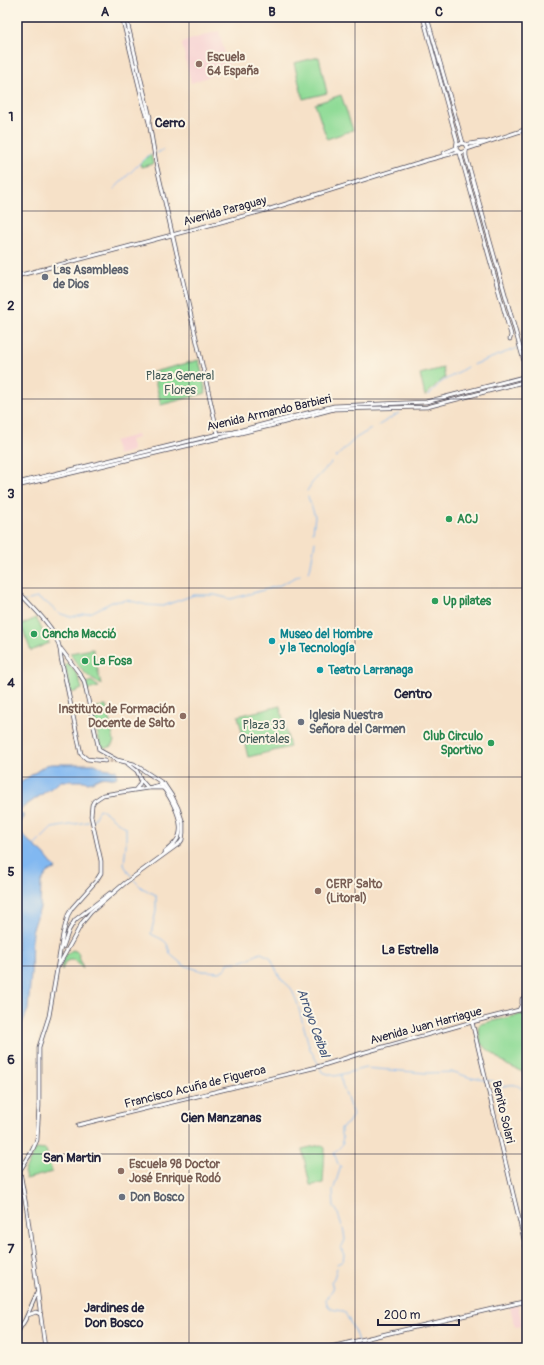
<svg xmlns="http://www.w3.org/2000/svg" width="544" height="1365" font-family="Pangolin,sans-serif">
  <rect width="100%" height="100%" fill="#fcf5e5"/>
  <filter id="ink" filterUnits="userSpaceOnUse"><feTurbulence type="fractalNoise" baseFrequency=".025" numOctaves="2"/><feDisplacementMap in="SourceGraphic" scale="8" xChannelSelector="R" yChannelSelector="G"/><feConvolveMatrix kernelMatrix="1 2 1 2 8 2 1 2 1" color-interpolation-filters="sRGB"/></filter>
  <filter id="wash" filterUnits="userSpaceOnUse"><feTurbulence type="fractalNoise" baseFrequency=".012" numOctaves="4" result="noise"/><feDisplacementMap in="SourceGraphic" scale="16" xChannelSelector="R" yChannelSelector="G"/><feGaussianBlur stdDeviation="0.9" result="paint"/><feColorMatrix in="noise" values="0 0 0 0 0 0 0 0 0 0 0 0 0 0 0 0 0 1.4 0 .05"/><feComposite in="paint" operator="in"/></filter>
  <g filter="url(#wash)">
    <rect width="100%" height="100%" fill="#f6e1c8"/>
    <!-- built -->
    <g fill="#f7cfd1">
      <polygon points="219,31 229,69 191,83 182,44 183,42"/>
      <polygon points="137,435 138,438 130,440 133,451 118,455 114,441"/>
      <polygon points="518,1305 522,1326 515,1327 510,1307"/>
    </g>
    <!-- green -->
    <g fill="#90db97" stroke="#597e69">
      <polygon points="319,57 327,93 303,99 294,63"/>
      <polygon points="341,95 353,130 327,139 315,104"/>
      <polygon points="151,155 153,164 141,167 140,163 148,156"/>
      <polygon points="199,360 206,393 161,405 153,372"/>
      <polygon points="443,368 445,378 439,382 425,396 420,374"/>
      <polygon points="36,618 49,643 31,651 21,625"/>
      <path d="M 93,649 L 101,684 C 89,680 76,664 70,653 Z"/>
      <polygon points="66,664 68,664 77,674 82,689 72,693 71,692 65,667"/>
      <polygon points="91,681 99,687 87,690 86,684"/>
      <polygon points="106,706 114,741 111,747 104,748 100,744 92,708"/>
      <polygon points="280,706 290,747 248,757 238,716"/>
      <path d="M 73,950 L 78,952 L 83,969 C 77,962 74,957 65,962 L 62,970 C 59,961 66,953 73,950 Z"/>
      <polygon points="527,1013 527,1074 507,1065 481,1044 478,1028 480,1024"/>
      <polygon points="321,1145 323,1146 325,1148 323,1183 313,1185 310,1185 302,1149"/>
      <polygon points="36,1149 46,1150 52,1172 26,1179 24,1172"/>
    </g>
    <!-- water -->
    <path fill="#81b8f1" stroke="#526d96" d="M 51,764 L 95,764 L 103,768 L 116,770 L 117,777 C 112,780 106,776 100,778 C 95,780 92,783 87,783 L 85,781 L 61,781 L 18,811 L 23,814 L 23,818 C 10,831 36,846 44,854 C 48,859 53,865 56,869 L 49,871 L 41,882 L 40,908 L 32,932 L 31,974 L 28,1010 L 17,1035 L 17,785 L 46,765 Z"/>
    <g fill="none" stroke-linecap="round" stroke-linejoin="round">
      <!-- stream -->
      <g stroke="#81b8f1" stroke-width="1">
        <polyline points="157,153 163,150"/>
        <polyline points="114,189 147,156 152,154"/>
        <polyline points="523,345 527,342"/>
        <polyline points="473,365 517,348"/>
        <polyline points="429,395 440,383 467,367"/>
        <polyline points="379,425 399,413"/>
        <polyline points="336,457 356,438 371,429"/>
        <polyline points="307,491 312,483 331,463"/>
        <polyline points="308,497 315,516 313,532"/>
        <polyline points="308,572 310,570 315,542"/>
        <polyline points="29,600 37,598 47,603 58,613 71,617 92,612 112,602 127,600 147,605 163,606 194,595 215,595 231,599 278,586 300,575"/>
        <polyline points="17,603 26,601"/>
        <path d="M 33,847 L 52,828 L 93,821 L 99,809 C 109,813 115,822 126,827 L 126,844 L 124,865 L 131,876"/>
        <path d="M 133,879 L 142,888 L 156,895 L 156,911 L 151,934 C 163,940 168,940 170,954 L 183,965 L 202,971 L 220,972 L 226,968 L 228,963 L 243,961 L 261,953 L 270,957 L 280,978 L 291,988 L 297,1002 L 310,1049 L 319,1065"/>
        <path d="M 320,1068 L 322,1072 L 335,1076 L 365,1068 L 426,1073 L 454,1072 L 471,1078 L 493,1081 L 502,1087 C 510,1084 516,1083 522,1089 L 527,1087"/>
        <polyline points="337,1264 343,1261 344,1255 341,1248 345,1240 344,1232 337,1211 334,1207 333,1191 341,1166 338,1164 334,1153 343,1144 342,1140 343,1138 341,1135 341,1128 348,1123 353,1115 342,1084 341,1075"/>
        <path d="M 337,1268 L 334,1278 L 331,1282 L 333,1289 L 326,1299 C 327,1310 334,1310 344,1311 C 351,1324 357,1333 359,1348"/>
      </g>
    </g>
  </g>
  <g filter="url(#ink)">
    <g fill="none" stroke-linecap="round" stroke-linejoin="round">
      <!-- minor-tunnel -->
      <polyline stroke="#ccbbac" stroke-width="3" stroke-dasharray="3 1.5" stroke-linecap="butt" points="105,761 119,762"/>
      <!-- minor casing -->
      <g stroke="#423f50" stroke-width="4.5">
        <g id="minor">
          <polyline points="122,17 143,103 149,122"/>
          <polyline points="126,17 150,117 149,122 156,163 218,434"/>
          <polyline points="423,17 457,141 456,149 460,153 466,151 467,148 465,144 462,143 458,145"/>
          <polyline points="427,17 463,143"/>
          <path d="M 465,144 C 472,145 479,141 485,142"/>
          <polyline points="467,149 527,129"/>
          <polyline points="466,151 466,156 527,372"/>
          <polyline points="444,153 456,148"/>
          <polyline points="460,153 511,335 510,339"/>
          <polyline points="17,276 270,209 424,161 458,152"/>
          <polyline points="17,483 218,434 234,432 334,406 426,402 527,376"/>
          <polyline points="17,486 270,426 334,409 427,407 527,381"/>
          <path d="M 17,590 C 35,611 60,629 61,658 L 81,754 L 87,759 L 105,761"/>
          <polyline points="128,764 137,771 141,780 139,785 136,789"/>
          <polyline points="141,780 148,788 163,788"/>
          <path d="M 161,785 C 170,796 186,823 178,838 C 176,843 169,848 165,852"/>
          <polyline points="63,947 69,930 75,920 110,893"/>
          <polyline points="59,965 82,923 91,912 125,883 180,843 182,840 183,833 183,823 178,808 172,796 164,784 134,764 117,760 99,750 84,681 79,673 61,649"/>
          <polyline points="519,1010 522,1004 522,999 527,996"/>
          <polyline points="472,1022 527,1252"/>
          <polyline points="78,1125 317,1067 362,1053 472,1022 527,1008"/>
          <polyline points="20,1172 27,1211 45,1348"/>
          <polyline points="17,1175 31,1153 37,1140 39,1106 39,1047 49,1016 63,934 68,915 72,908 96,881 101,873 101,861 91,816 92,805 94,801 103,795 148,788 164,784"/>
          <polyline points="28,1315 36,1312 40,1314"/>
          <polyline points="17,1333 25,1320 37,1293"/>
          <polyline points="326,1348 527,1301"/>
        </g>
      </g>
      <!-- minor -->
      <use href="#minor" stroke="#fff" stroke-width="3"/>
    </g>
  </g>
  <!-- grid -->
  <path fill="none" stroke="#22223b" stroke-width="1" stroke-opacity="0.55" d="M 189,17 L 189,1348M 355,17 L 355,1348M 17,211 L 527,211M 17,399 L 527,399M 17,588 L 527,588M 17,777 L 527,777M 17,966 L 527,966M 17,1154 L 527,1154"/>
  <!-- markers -->
  <g fill="#8d6e63" stroke="#fcf5e5" stroke-width="1.5">
    <circle cx="199" cy="64" r="4"/>
    <circle cx="183" cy="716" r="4"/>
    <circle cx="318" cy="891" r="4"/>
    <circle cx="121" cy="1171" r="4"/>
  </g>
  <g fill="#6b7280" stroke="#fcf5e5" stroke-width="1.5">
    <circle cx="45" cy="277" r="4"/>
    <circle cx="301" cy="722" r="4"/>
    <circle cx="122" cy="1197" r="4"/>
  </g>
  <g fill="#2e9e5b" stroke="#fcf5e5" stroke-width="1.5">
    <circle cx="449" cy="519" r="4"/>
    <circle cx="435" cy="601" r="4"/>
    <circle cx="34" cy="634" r="4"/>
    <circle cx="85" cy="661" r="4"/>
    <circle cx="491" cy="743" r="4"/>
  </g>
  <g fill="#0f9aa8" stroke="#fcf5e5" stroke-width="1.5">
    <circle cx="272" cy="641" r="4"/>
    <circle cx="320" cy="670" r="4"/>
  </g>
  <g text-anchor="middle" dominant-baseline="central" stroke-width="4" stroke-linejoin="round" paint-order="stroke">
    <!-- education labels -->
    <g font-size="12" font-weight="bold" fill="#785e54" stroke="#fcf5e5" text-anchor="start">
      <text x="207" y="57">Escuela<tspan x="207" dy="14">64 España</tspan></text>
      <text x="175" y="709" text-anchor="end">Instituto de Formación<tspan x="175" dy="14">Docente de Salto</tspan></text>
      <text x="326" y="884">CERP Salto<tspan x="326" dy="14">(Litoral)</tspan></text>
      <text x="129" y="1164">Escuela 98 Doctor<tspan x="129" dy="14">José Enrique Rodó</tspan></text>
    </g>
    <!-- street labels -->
    <g font-size="12" fill="#22223b" stroke="#fcf5e5">
      <text transform="translate(225 211) rotate(-15)">Avenida Paraguay</text>
      <text transform="translate(269 413) rotate(-13)">Avenida Armando Barbieri</text>
      <text transform="translate(426 1026) rotate(-15)">Avenida Juan Harriague</text>
      <text transform="translate(195 1087) rotate(-14)">Francisco Acuña de Figueroa</text>
      <text transform="translate(503 1112) rotate(77)">Benito Solari</text>
    </g>
    <!-- worship labels -->
    <g font-size="12" font-weight="bold" fill="#5b616d" stroke="#fcf5e5" text-anchor="start">
      <text x="53" y="270">Las Asambleas<tspan x="53" dy="14">de Dios</tspan></text>
      <text x="309" y="715">Iglesia Nuestra<tspan x="309" dy="14">Señora del Carmen</tspan></text>
      <text x="130" y="1197">Don Bosco</text>
    </g>
    <!-- park labels -->
    <g font-size="12" fill="#435a57" stroke="#fcf5e5">
      <text x="180" y="376">Plaza General<tspan x="180" dy="14">Flores</tspan></text>
      <text x="264" y="725">Plaza 33<tspan x="264" dy="14">Orientales</tspan></text>
    </g>
    <!-- leisure labels -->
    <g font-size="12" font-weight="bold" fill="#27864d" stroke="#fcf5e5" text-anchor="start">
      <text x="457" y="519">ACJ</text>
      <text x="443" y="601">Up pilates</text>
      <text x="42" y="634">Cancha Macció</text>
      <text x="93" y="661">La Fosa</text>
      <text x="483" y="736" text-anchor="end">Club Circulo<tspan x="483" dy="14">Sportivo</tspan></text>
    </g>
    <!-- culture labels -->
    <g font-size="12" font-weight="bold" fill="#0d838f" stroke="#fcf5e5" text-anchor="start">
      <text x="280" y="634">Museo del Hombre<tspan x="280" dy="14">y la Tecnología</tspan></text>
      <text x="328" y="670">Teatro Larranaga</text>
    </g>
    <!-- neighbourhood labels -->
    <g font-size="13" font-weight="bold" fill="#22223b" stroke="#fcf5e5">
      <text x="170" y="123">Cerro</text>
      <text x="413" y="694">Centro</text>
      <text x="410" y="950">La Estrella</text>
      <text x="221" y="1118">Cien Manzanas</text>
      <text x="72" y="1158">San Martin</text>
      <text x="114" y="1308">Jardines de<tspan x="114" dy="15">Don Bosco</tspan></text>
    </g>
    <!-- water labels -->
    <g font-size="13" font-style="italic" fill="#43567b" stroke="#fcf5e5">
      <text transform="translate(313 1023) rotate(70)">Arroyo Ceibal</text>
    </g>
  </g>
  <!-- margin -->
  <rect width="544" height="1365" fill="none" stroke="#fcf5e5" stroke-width="44"/>
  <!-- scale -->
  <path d="M378 1319v6h81v-6" fill="none" stroke="#22223b" stroke-width="2"/>
  <text x="384" y="1319" font-size="12" fill="#22223b" stroke="#fcf5e5" stroke-width="3" paint-order="stroke">200 m</text>
  <rect x="22" y="22" width="500" height="1321" fill="none" stroke="#22223b" stroke-width="1.5"/>
  <g font-size="13" text-anchor="middle" font-weight="bold" fill="#22223b">
    <text x="105" y="16">A</text>
    <text x="272" y="16">B</text>
    <text x="439" y="16">C</text>
    <text x="11" y="121">1</text>
    <text x="11" y="310">2</text>
    <text x="11" y="498">3</text>
    <text x="11" y="687">4</text>
    <text x="11" y="876">5</text>
    <text x="11" y="1064">6</text>
    <text x="11" y="1253">7</text>
  </g>
</svg>
